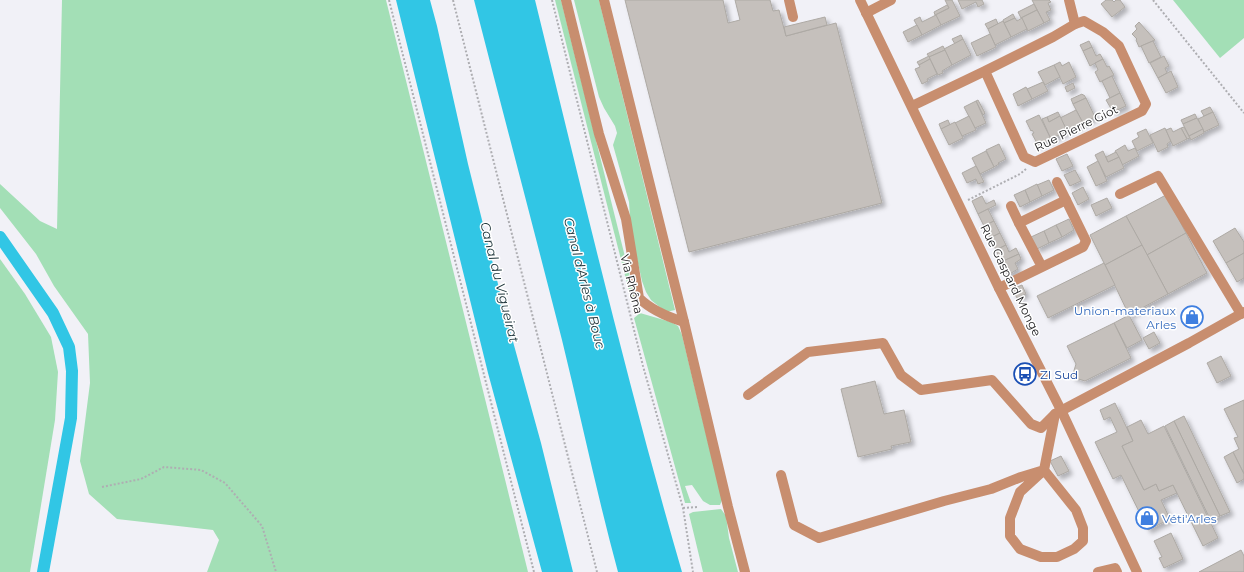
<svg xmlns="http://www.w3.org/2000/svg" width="1244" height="572" font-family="Montserrat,sans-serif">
  <defs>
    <filter id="shadow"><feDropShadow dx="3.5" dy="3.5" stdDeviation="2" flood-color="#0004"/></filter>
  </defs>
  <rect width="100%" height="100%" fill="#f1f1f7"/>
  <!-- green -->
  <g fill="#a3dfb6">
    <polygon points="62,0 386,0 528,572 207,572 219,540 213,530 117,519 89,494 80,461 90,383 88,334 54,286 36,254 0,208 0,184 40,221 57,229"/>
    <polygon points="555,0 561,0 635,297 631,299"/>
    <polygon points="574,0 599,0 675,310 666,312 651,300 646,292 642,281 631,232 629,202 613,145 617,133 615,126 604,108 599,97"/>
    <polygon points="1173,0 1244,0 1244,38 1220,58"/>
    <polygon points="0,259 25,294 51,337 58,372 55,420 30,572 0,572"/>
    <polygon points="640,313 671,322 678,326 682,335 722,500 720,505 710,505 703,501 692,485 685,486 691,503 685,503 634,318"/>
    <polygon points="721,509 726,516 729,538 738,572 703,572 689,514 693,512"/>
  </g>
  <!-- water -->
  <g fill="#31c6e5">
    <polygon points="396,0 430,0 437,26 468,164 507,320 541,443 573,572 542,572 488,373"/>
    <path d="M 474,0 L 535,0 C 582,191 627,383 682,572 L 618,572 C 597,495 581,417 562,340 C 533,226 503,113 474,0 Z"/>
  </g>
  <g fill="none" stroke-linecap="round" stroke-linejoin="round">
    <!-- canal -->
    <polyline stroke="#31c6e5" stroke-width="12" points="0,237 53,313 69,347 72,371 71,418 43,572"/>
  </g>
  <!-- building -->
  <g fill="#c5c0bc" stroke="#ada9a4" filter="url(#shadow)">
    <polygon points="625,0 723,0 728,23 740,20 735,0 770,0 773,11 779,10 786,36 836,23 882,203 689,252"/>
    <polygon points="945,0 952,0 960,16 941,25 935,15 949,8"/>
    <polygon points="958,0 982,0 984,4 978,7 976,2 962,9"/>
    <polygon points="1032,0 1049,0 1051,2 1048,3 1051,10 1046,12 1050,20 1044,23"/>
    <polygon points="1106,0 1112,0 1114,2 1116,0 1120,0 1125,7 1112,17 1101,4"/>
    <polygon points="1034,4 1037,10 1021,18 1018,12"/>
    <polygon points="947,5 949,8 935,15 934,12"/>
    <polygon points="1037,10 1044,23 1028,31 1021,18"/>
    <polygon points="1013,14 1015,18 1004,23 1003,20"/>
    <polygon points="936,15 941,25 922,35 914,20 920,17 922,22"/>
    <polygon points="825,17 827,25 786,36 784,27"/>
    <polygon points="1015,18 1017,21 1022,18 1027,29 1011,37 1004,23"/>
    <polygon points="996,19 998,24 988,29 985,24"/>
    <polygon points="1003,21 1011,37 995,45 988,29"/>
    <polygon points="1139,22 1155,40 1139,47 1136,40 1137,39 1132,34 1137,29 1135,26"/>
    <polygon points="917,25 922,35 908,42 903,32"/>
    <polygon points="990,34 996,47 977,56 971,43"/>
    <polygon points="961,35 963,39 955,44 952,39"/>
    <polygon points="963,39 971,55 952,65 944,49"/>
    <polygon points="1089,41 1092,47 1083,51 1080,45"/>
    <polygon points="1153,41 1161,57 1149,63 1141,46"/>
    <polygon points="943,46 945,50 929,57 927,54"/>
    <polygon points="1092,47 1096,56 1100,54 1103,59 1090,66 1083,51"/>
    <polygon points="945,50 952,65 942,71 943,73 938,75 929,57"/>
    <polygon points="929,56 930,59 919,65 917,62"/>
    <polygon points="1164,56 1169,66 1165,68 1167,73 1158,78 1150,63"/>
    <polygon points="930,59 937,74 927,79 928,81 922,84 915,69 920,67 919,65"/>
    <polygon points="1103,59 1107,67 1109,66 1114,75 1100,82 1095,72 1098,70 1095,63"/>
    <polygon points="1060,62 1062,66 1069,62 1076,77 1063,84 1054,65"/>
    <polygon points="1054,65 1060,77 1045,85 1038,72"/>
    <polygon points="1171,71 1178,87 1166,93 1158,78"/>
    <polygon points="1112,76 1120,93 1110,98 1102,81"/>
    <polygon points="1043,82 1048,91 1032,99 1027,89"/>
    <polygon points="1073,83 1075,88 1067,92 1065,87"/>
    <polygon points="1026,87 1032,99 1018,106 1013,94"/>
    <polygon points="1120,93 1126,106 1113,112 1106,100"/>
    <polygon points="1082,94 1083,95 1084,95 1086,98 1073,104 1071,99"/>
    <polygon points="1086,98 1095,117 1083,123 1073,104"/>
    <polygon points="978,100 985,113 983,115 976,101"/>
    <polygon points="976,101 986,123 975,128 964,107"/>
    <polygon points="1210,107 1213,112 1204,116 1201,111"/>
    <polygon points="1076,110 1083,123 1067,130 1060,118"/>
    <polygon points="1058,112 1060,116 1049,122 1047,117"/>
    <polygon points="1213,112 1219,125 1204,132 1198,119"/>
    <polygon points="1195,114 1197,118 1183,124 1181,120"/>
    <polygon points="1039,115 1051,139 1038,145 1032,134 1034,133 1032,130 1031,131 1026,121"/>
    <polygon points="969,116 976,130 962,136 955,123"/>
    <polygon points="1060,116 1067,131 1051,139 1042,119 1047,117 1049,122"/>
    <polygon points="1197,118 1203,129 1189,136 1183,124"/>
    <polygon points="948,120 950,125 941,129 939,124"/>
    <polygon points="955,122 963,138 949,145 941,129"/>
    <polygon points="1184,127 1190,138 1187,139 1181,128"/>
    <polygon points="1165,128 1171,141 1167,144 1168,147 1158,152 1150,135"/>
    <polygon points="1171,128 1173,132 1181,128 1187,139 1173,146 1166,130"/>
    <polygon points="1146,129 1153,143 1137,151 1132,141 1139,137 1137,133"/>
    <polygon points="1203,129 1204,133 1191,140 1189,136"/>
    <polygon points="999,144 1006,159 998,163 999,164 994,167 986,150"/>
    <polygon points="1125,145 1128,151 1135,148 1139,156 1122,165 1115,151"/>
    <polygon points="986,151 994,167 980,174 972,158"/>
    <polygon points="1103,151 1108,162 1119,157 1124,168 1106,177 1095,155"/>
    <polygon points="1116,152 1119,157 1108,162 1106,157"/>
    <polygon points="1067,154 1073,166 1062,171 1056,159"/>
    <polygon points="1098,161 1107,181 1096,186 1087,167"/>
    <polygon points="976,166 984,182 978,184 976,179 967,183 962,173"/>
    <polygon points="1075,170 1081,181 1070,186 1064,175"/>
    <polygon points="1049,180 1054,190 1042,196 1037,185"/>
    <polygon points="1037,184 1042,196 1030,202 1025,190"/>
    <polygon points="1083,187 1089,199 1078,205 1072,193"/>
    <polygon points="1025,190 1030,202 1020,207 1014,195"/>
    <polygon points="1166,195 1186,233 1147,255 1126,216"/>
    <polygon points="982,196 986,204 994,200 996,205 978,214 972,201"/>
    <polygon points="1107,198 1112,208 1096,216 1091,205"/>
    <polygon points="988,209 994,221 984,226 978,214"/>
    <polygon points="1126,216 1142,245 1105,265 1090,235"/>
    <polygon points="1069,219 1074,230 1062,237 1056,225"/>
    <polygon points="994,221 1000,233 990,238 984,226"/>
    <polygon points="1056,225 1062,237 1049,243 1044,231"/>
    <polygon points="1235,228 1244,242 1244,253 1226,263 1213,241"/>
    <polygon points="1044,231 1049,243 1037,249 1031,237"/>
    <polygon points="1000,233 1006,245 996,250 990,238"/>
    <polygon points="1186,233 1207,273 1168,294 1147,255"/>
    <polygon points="1006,245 1009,252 1016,248 1019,254 1001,262 996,250"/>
    <polygon points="1142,245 1168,294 1129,315 1105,265"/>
    <polygon points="1244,253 1244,278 1237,282 1226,263"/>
    <polygon points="1019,254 1021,259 1015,263 1018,269 1008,275 1001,262"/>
    <polygon points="1104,263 1115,285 1048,318 1037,296"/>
    <polygon points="1022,285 1026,294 1017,298 1012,289"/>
    <polygon points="1129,315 1142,340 1127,348 1114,323"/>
    <polygon points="1114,323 1131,358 1085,381 1072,377 1076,364 1067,346"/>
    <polygon points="1154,332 1160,343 1149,349 1143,338"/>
    <polygon points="1221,356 1231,376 1217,383 1207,363"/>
    <polygon points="875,381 884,414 904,410 911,442 891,446 892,449 858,457 841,389"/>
    <polygon points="1244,400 1244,474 1233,452 1239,449 1234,438 1238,437 1224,409"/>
    <polygon points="1115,403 1133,441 1122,446 1144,490 1156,484 1159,491 1173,485 1177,493 1161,500 1170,519 1148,530 1121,475 1113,479 1095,442 1117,432 1110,417 1104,420 1100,410"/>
    <polygon points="1184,416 1230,512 1220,516 1174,421"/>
    <polygon points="1141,420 1148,434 1164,426 1218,538 1203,546 1173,485 1159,491 1156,484 1144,490 1122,446 1133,441 1127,427"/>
    <polygon points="1174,421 1220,516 1211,521 1165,426"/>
    <polygon points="1233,452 1244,474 1244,479 1237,483 1224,457"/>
    <polygon points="1061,456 1069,471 1058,476 1050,461"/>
    <polygon points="1171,533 1183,559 1164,568 1159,558 1162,557 1154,541"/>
    <polygon points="1241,550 1244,556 1244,572 1199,572"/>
  </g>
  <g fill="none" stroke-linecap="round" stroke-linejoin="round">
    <!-- path -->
    <g stroke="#aeaeb2" stroke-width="2" stroke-dasharray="2 2" stroke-linecap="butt">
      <polyline points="389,0 534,572"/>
      <polyline points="453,0 597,572"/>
      <polyline points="552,0 643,366 683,508 693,572"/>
      <polyline points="1153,0 1244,113"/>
      <polyline points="968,200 1020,174 1026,169"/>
      <polyline points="102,487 141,479 164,467 201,470 225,483 262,526 276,572"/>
      <polyline points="683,508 698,507"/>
    </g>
    <!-- minor -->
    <g stroke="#c88e6f" stroke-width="10">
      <path d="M 566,0 L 599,134 L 626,219 L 639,298 C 651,310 668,317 684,322"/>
      <polyline points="604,0 684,322 728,507 745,572"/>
      <polyline points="789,0 793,17"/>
      <polyline points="860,0 999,288 1062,412 1137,572"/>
      <polyline points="1069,0 1075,24"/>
      <polyline points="866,13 891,0"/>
      <polyline points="912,106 985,71 1024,157 1035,162 1142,111 1146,104 1119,46 1103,32 1084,21 1075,24 1053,37 985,71"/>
      <polyline points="1057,182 1066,200"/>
      <polyline points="1120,194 1158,176 1241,314"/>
      <polyline points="1011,206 1019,223"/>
      <polyline points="999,288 1042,267 1019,223 1066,200 1086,241 1083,247 1042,267"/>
      <polyline points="748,395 808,352 883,343 901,375 921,390 992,380 1031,424 1041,428 1055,414 1189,343 1244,312"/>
      <polyline points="781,475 794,525 819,538 944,501 991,489 1021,477 1044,470 1076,510 1083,528 1083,541 1074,549 1057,557 1041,557 1020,549 1010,536 1010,518 1020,492 1044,470 1055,414"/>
      <polyline points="1098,572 1115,568 1117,572"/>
    </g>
  </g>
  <!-- icons -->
  <defs>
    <g id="shop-ring" transform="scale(1.15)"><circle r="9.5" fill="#fff" stroke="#3f7fe0" stroke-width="1.5"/><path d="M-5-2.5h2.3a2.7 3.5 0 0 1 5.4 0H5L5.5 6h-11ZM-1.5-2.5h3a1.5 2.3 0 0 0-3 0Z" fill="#3f7fe0"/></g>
    <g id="bus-ring" transform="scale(1.15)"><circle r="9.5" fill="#fff" stroke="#1a4fb4" stroke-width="1.5"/><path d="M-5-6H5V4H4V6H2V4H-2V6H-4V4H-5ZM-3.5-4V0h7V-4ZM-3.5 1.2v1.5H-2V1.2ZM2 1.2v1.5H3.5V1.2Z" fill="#1a4fb4"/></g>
  </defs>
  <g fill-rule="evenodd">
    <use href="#shop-ring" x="1192" y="317"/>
    <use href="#bus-ring" x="1025" y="374"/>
    <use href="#shop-ring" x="1147" y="518"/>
  </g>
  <g text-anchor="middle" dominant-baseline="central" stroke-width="3" stroke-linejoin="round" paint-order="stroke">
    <!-- street labels -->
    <g font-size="12" fill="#1b1b1d" stroke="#fff">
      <text transform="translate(1076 128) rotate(-26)">Rue Pierre Giot</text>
      <text transform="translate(1011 280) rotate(64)">Rue Gaspard Monge</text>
      <text transform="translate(632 284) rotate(76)">Via Rhôna</text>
    </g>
    <!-- shop labels -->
    <g font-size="12" fill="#366cbe" stroke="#fff" text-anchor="end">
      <text x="1176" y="310">Union-materiaux<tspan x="1176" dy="14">Arles</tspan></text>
      <text x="1162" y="518" text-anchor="start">Véti'Arles</text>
    </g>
    <!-- transit labels -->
    <g font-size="12" fill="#164399" stroke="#fff" text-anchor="start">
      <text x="1040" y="374">ZI Sud</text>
    </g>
    <!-- water labels -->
    <g font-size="13" font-style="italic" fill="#20373d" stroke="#fff">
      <text transform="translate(500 282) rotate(76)">Canal du Vigueirat</text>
      <text transform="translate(585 283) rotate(76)">Canal d'Arles à Bouc</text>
    </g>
  </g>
</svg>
